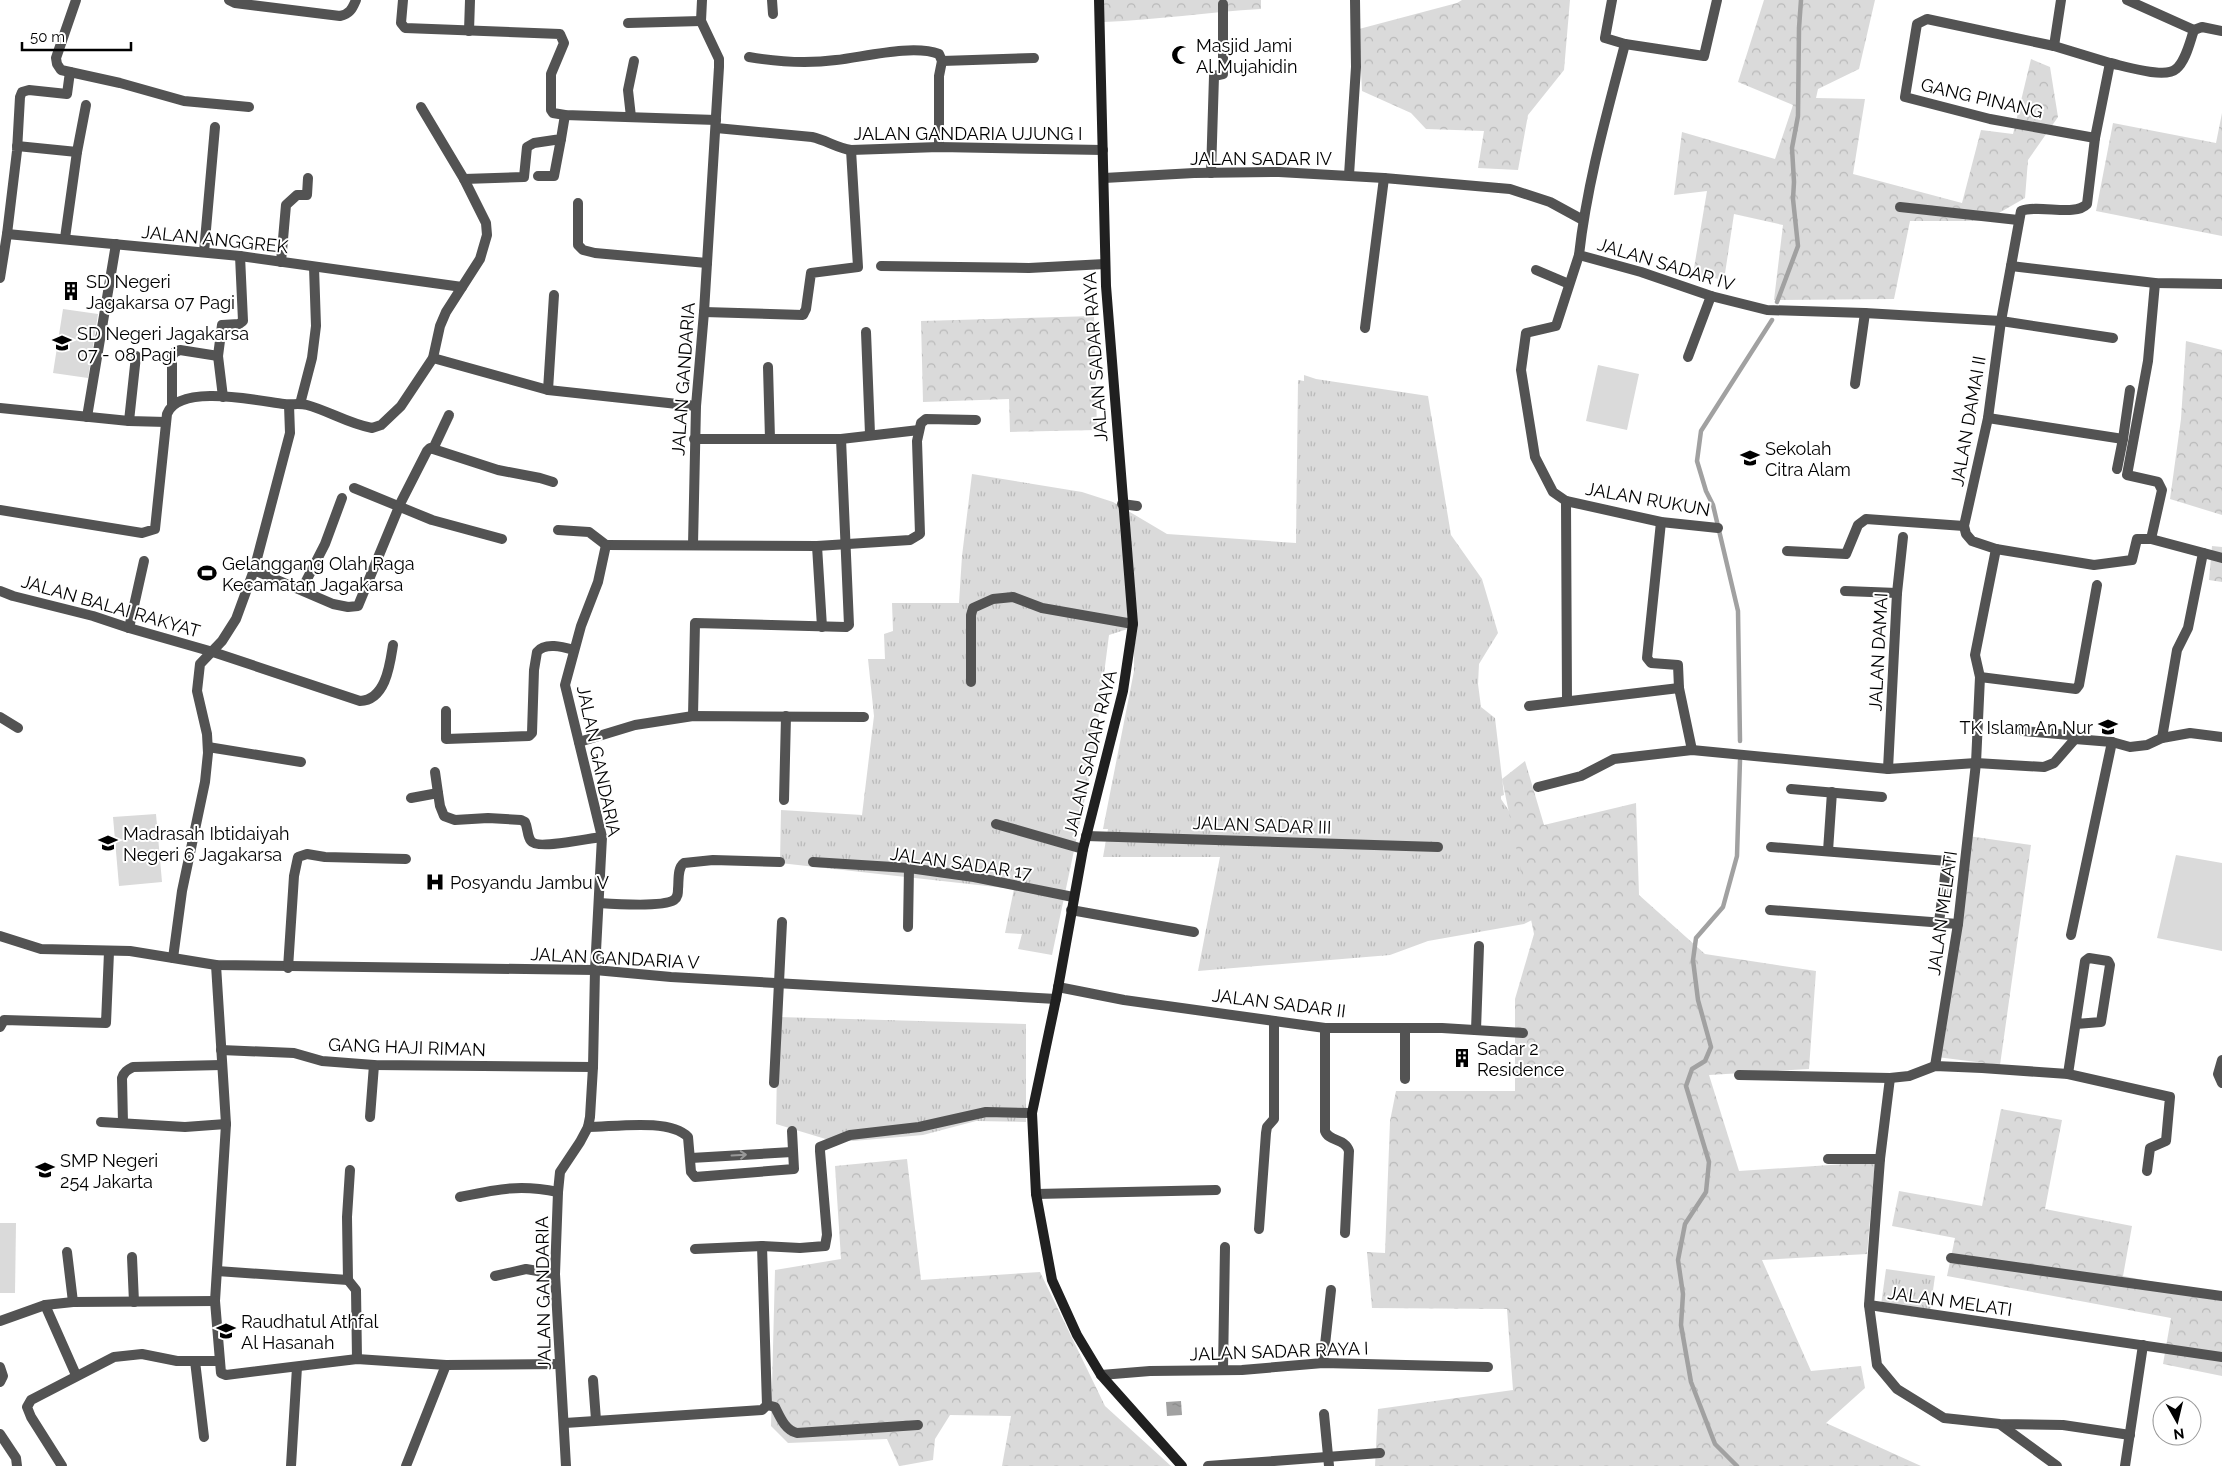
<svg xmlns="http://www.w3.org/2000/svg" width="2222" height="1466" font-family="Raleway,sans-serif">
  <defs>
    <pattern id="grass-tufts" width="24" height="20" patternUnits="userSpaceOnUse" patternTransform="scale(1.25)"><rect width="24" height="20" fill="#dadada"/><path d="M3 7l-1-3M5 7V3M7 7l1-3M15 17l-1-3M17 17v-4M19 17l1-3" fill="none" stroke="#b9b9b9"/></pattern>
    <pattern id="forest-crowns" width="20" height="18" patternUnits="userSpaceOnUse" patternTransform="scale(1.25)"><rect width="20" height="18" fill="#dadada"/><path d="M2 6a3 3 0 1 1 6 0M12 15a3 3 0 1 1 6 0" fill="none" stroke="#b9b9b9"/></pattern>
    <pattern id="water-ripples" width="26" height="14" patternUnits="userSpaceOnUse" patternTransform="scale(1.25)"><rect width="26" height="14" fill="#a1a1a1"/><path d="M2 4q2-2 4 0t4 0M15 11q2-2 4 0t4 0" fill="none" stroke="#898989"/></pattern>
  </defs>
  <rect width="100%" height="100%" fill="#fff"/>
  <!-- grass -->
  <g fill="url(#grass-tufts)">
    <polygon points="1304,375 1316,379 1428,396 1451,535 1482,579 1498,633 1479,664 1478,684 1481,707 1495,718 1504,795 1501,796 1501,799 1549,870 1540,916 1524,924 1428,941 1390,955 1198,971 1220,857 1103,857 1108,829 1103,829 1134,671 1134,627 1109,635 1093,760 1052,955 1018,949 1022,934 1005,933 1014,889 780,863 781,810 862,815 874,716 868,659 885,659 884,634 893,631 892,603 959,603 962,556 972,474 1082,492 1113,502 1167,534 1296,543 1298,380 1304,381"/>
    <polygon points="778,1017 1026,1024 1026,1122 976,1121 923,1135 853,1141 829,1140 776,1124"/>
    <polygon points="1886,1269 1935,1276 1929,1319 1880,1312"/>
  </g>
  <!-- forest -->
  <g fill="url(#forest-crowns)">
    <path d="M 1103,0 L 1261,0 L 1261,9 C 1208,12 1156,20 1104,22 Z"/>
    <polygon points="1462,0 1570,0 1564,70 1528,115 1518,170 1478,168 1484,131 1426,129 1411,113 1362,91 1359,29 1457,3"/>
    <polygon points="1764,0 1875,0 1859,69 1818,89 1816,98 1865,99 1853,174 1962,203 1981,130 2013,134 2031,59 2050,67 2058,117 2028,160 2025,198 1985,221 1910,221 1894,299 1774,300 1783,225 1734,214 1724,280 1693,274 1707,191 1674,195 1682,132 1775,159 1793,105 1738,82"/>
    <polygon points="2222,113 2222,236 2096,211 2113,123 2216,143"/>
    <polygon points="1094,316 1097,430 1010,432 1009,399 923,402 921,321"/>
    <polygon points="2186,341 2222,350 2222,515 2170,499 2181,419"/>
    <polygon points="2212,546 2222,547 2222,582 2209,580"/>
    <polygon points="1525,761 1544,825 1636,803 1639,895 1705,954 1816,971 1809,1069 1709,1075 1739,1171 1875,1162 1867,1254 1762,1260 1811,1371 1861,1366 1865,1388 1826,1423 1921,1466 1375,1466 1378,1409 1513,1390 1507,1309 1372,1308 1367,1252 1385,1253 1390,1121 1396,1091 1515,1091 1515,999 1534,934 1502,779"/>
    <polygon points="1968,836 2031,845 2000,1065 1937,1057"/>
    <polygon points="2001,1109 2062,1120 2045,1209 2132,1226 2123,1276 2222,1295 2222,1376 2163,1364 2171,1318 1947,1276 1955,1238 1892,1226 1899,1191 1982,1206"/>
    <polygon points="907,1159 921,1280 1040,1272 1105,1406 1171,1466 1002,1466 1011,1416 950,1415 935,1439 933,1460 900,1466 899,1466 887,1439 788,1443 771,1426 775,1270 841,1259 835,1166"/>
  </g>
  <!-- park -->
  <g fill="#dadada">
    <polygon points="63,309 98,314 88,378 53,373"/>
    <polygon points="1598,365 1639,374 1627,430 1586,421"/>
    <polygon points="156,814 162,882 119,886 113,817"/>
    <polygon points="2176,855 2222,863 2222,951 2157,938"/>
    <polygon points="0,1223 16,1223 15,1293 0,1293"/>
  </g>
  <!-- water -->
  <polygon fill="url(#water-ripples)" points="1181,1401 1182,1415 1167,1416 1166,1402"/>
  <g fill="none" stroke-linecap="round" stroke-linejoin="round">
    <!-- stream -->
    <g stroke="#a1a1a1" stroke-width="4.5">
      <polyline points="1777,302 1798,246 1793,199 1794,182 1792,148 1798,116 1799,28 1801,0"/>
      <polyline points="1740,741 1738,611 1713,505 1706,491 1697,461 1701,431 1772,320"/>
      <polyline points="1737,1466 1715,1444 1691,1382 1681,1325 1683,1294 1678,1260 1685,1224 1706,1192 1709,1162 1686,1086 1692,1069 1705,1061 1711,1047 1698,1000 1693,960 1696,938 1723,907 1737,856 1740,760"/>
    </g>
    <!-- street -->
    <g stroke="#535353" stroke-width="10">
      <polyline points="76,0 56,58 57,64 61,70 120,83 184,101 249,107"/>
      <path d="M 229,0 L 235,3 L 340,16 C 350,14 352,9 356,0"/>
      <polyline points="403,0 401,23 405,28 560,34 564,43 551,74 551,110 553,113 565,115 716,120"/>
      <polyline points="772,0 773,14"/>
      <polyline points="1612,0 1605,38 1625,44 1704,56 1717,0"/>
      <polyline points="2127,0 2194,30"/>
      <polyline points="628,23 701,21"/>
      <path d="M 2194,30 C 2190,41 2186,61 2176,69 C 2165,79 2124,66 2110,63 L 2095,138 L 2087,204 C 2075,217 2040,204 2021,211 L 2001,321 L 1988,418 L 1964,526 L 1966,534 L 1972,541 L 1996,549 L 2094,565 L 2132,560 L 2137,539 L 2151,539 L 2222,558"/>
      <polyline points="2194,30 2202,27 2222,31"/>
      <polyline points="469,31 470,0"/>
      <path d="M 1625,44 C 1607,113 1587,183 1579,255 L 1641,272 L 1711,296 L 1767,310 L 1865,313 L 2001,321 L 2113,338"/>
      <polyline points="2054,46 2061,0"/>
      <path d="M 749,57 C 778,62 807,64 836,60 C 864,57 913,44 939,54 L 942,61 L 939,76 L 939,147"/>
      <polyline points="942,61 1034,58"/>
      <polyline points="631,117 628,90 634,61"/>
      <path d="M 716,128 L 812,137 C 826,140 837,148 851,150 L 939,147 L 1103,150"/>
      <polyline points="2095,138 1990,119 1905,97 1917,24 1927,19 2054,46 2110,63"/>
      <polyline points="17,146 77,152"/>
      <polyline points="1211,173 1214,76 1223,74 1223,4"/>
      <polyline points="1349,175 1356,67 1355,0"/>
      <polyline points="538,176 554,176 561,139"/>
      <polyline points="1104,178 1194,173 1279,172 1384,178 1510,189 1550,202 1583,220"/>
      <polyline points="464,179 524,177 527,147 534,143 561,139 565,115"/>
      <polyline points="578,203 578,245 583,250 595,253 707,263"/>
      <polyline points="1900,207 2018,220"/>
      <polyline points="7,234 17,151 20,97 22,92 29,90 67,94 70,72"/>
      <polyline points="65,238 77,152 86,105"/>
      <polyline points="204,252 215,127"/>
      <polyline points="1579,255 1556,326 1526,333 1521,370 1535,457 1553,492 1566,501 1661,522 1718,528"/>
      <polyline points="281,262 286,205 297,195 307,195 308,178"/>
      <polyline points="881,266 1029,268 1105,264"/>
      <polyline points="2011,266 2155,283 2222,284"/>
      <polyline points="1536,270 1569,284"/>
      <polyline points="0,278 7,234 240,256 462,287"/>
      <polyline points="704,312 803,315 806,309 811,273 858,267 851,150"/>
      <polyline points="1365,328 1384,178"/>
      <polyline points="866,332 870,434"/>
      <polyline points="136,356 129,421 166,422"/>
      <polyline points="218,356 223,397"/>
      <polyline points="1688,357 1711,296"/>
      <polyline points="433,358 548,390 696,406"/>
      <polyline points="768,367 770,439"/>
      <polyline points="1855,384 1865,313"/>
      <polyline points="548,390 554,295"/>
      <polyline points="300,404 312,358 316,326 314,267"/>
      <polyline points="172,406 172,356 175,352 180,350 218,356 222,325 239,324 243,321 240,256"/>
      <polyline points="0,408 129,421"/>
      <polyline points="87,417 116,244"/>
      <polyline points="1988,418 2123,439 2117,469"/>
      <polyline points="694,439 841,439 919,430"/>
      <polyline points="2123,439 2130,390"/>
      <polyline points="433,449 449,415"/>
      <polyline points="354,488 432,520 502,539"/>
      <polyline points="1566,501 1567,701"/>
      <polyline points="1122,504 1137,506"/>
      <path d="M 0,510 L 142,533 L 155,529 L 167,414 C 179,383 259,401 284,404 C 292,405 299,403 307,405 C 329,411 349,424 372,428 L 381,425 L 401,406 L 433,358 L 440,326 L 446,312 L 480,259 L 487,235 L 486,223 L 464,179 L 421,107"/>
      <polyline points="1661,522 1647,658 1651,663 1678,665 1679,688 1692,750"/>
      <polyline points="558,530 589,532 606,545"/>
      <polyline points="2151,539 2162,490 2158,482 2127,475 2148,361 2155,283"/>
      <polyline points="606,545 817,546 910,540 920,534 917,441 921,423 926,419 976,420"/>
      <polyline points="693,545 696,406 704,312 719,67 719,59 701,21 702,0"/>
      <polyline points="817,546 822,627"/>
      <polyline points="1787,551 1846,554 1858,525 1866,519 1964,526"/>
      <polyline points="254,570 333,604 348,607 358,606 401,502 427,451 430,448 498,470 540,478 553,482"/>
      <polyline points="302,589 325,544 342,498"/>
      <path d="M 0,591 L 13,596 L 93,616 L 129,628 L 213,652 L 360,701 C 386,700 390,664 393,645"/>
      <polyline points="1845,591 1897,593"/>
      <polyline points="129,628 144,561"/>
      <polyline points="1980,677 2076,689 2079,685 2097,585"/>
      <polyline points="971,682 971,615 973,608 993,599 1013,597 1042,608 1133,624"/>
      <polyline points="1529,706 1679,688"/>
      <path d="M 446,711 L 446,739 L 529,736 L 532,733 L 534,670 L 537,652 C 545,642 563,647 574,650"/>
      <polyline points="693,716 695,623 846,627 849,625 841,439"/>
      <polyline points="0,717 18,728"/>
      <polyline points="2023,731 2070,735 2075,739"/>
      <polyline points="2162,738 2177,650 2188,628 2203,553"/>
      <polyline points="2075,739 2112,742 2130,747 2147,745 2162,738 2190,733 2222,737"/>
      <polyline points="579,742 635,725 693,716 864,717"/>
      <polyline points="208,747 301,762"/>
      <polyline points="1888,769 1897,593 1903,537"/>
      <polyline points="435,772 438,793"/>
      <polyline points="1538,787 1581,776 1614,759 1692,750 1888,769 1976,763 2044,767 2054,763 2075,739"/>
      <polyline points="1791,789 1882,797"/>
      <path d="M 411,798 L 438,793 L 440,806 L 444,816 L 455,820 L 488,818 L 521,820 L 525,822 C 528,828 527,836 531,841 C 537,850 590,838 602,837"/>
      <polyline points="784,800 786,716"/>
      <polyline points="996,824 1083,849"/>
      <polyline points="1086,836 1438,847"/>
      <polyline points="1771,847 1947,861 1939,922"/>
      <polyline points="1828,851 1832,792"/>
      <polyline points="813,862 909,868 974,877 1073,897"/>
      <path d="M 599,903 C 614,904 663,907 674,900 C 678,897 678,893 678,889 C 679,881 677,868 684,863 L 713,860 L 780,862"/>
      <polyline points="1071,910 1194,932"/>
      <polyline points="1770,910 1958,924"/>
      <polyline points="908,927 909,868"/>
      <polyline points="2071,935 2112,742"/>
      <polyline points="0,936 41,949 130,951 216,965 595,970 671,977 1056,999"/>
      <polyline points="173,958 182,891 205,782 208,753 207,734 197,691 200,664 222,641 236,619 254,570 290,433 289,405"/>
      <polyline points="216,965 226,1124 215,1301 221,1373 226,1375 357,1359 446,1365 560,1364"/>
      <polyline points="288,968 294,876 298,857 307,854 325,857 406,859"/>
      <polyline points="1058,987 1124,1000 1325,1028 1442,1028 1523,1033"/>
      <polyline points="0,1027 4,1020 106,1023 109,952"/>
      <path d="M 1325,1028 L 1325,1131 C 1329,1142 1345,1138 1349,1151 L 1345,1233"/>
      <polyline points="1476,1030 1479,946"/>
      <polyline points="221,1050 294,1053 322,1061 374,1065 593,1067"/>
      <polyline points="2222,1060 2218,1074 2222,1083"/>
      <polyline points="1935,1066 1958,924 1976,763 1980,677 1975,655 1996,549"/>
      <polyline points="2068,1074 2085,961 2089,958 2108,961 2110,965 2101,1022 2076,1024"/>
      <polyline points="1739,1075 1890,1078 1909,1076 1935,1066 1982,1068 2068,1074 2170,1097 2166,1141 2150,1148 2147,1171"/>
      <polyline points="1890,1078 1880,1159 1869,1305 1877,1365 1897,1389 1944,1418 2000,1424 2063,1425 2130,1435"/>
      <polyline points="1405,1079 1405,1029"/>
      <polyline points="774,1083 782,922"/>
      <polyline points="370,1117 374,1065"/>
      <polyline points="101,1122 185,1127 226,1124"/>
      <path d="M 123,1123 L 122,1078 C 124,1072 127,1070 133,1067 L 222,1065"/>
      <path d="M 588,1127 C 614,1127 669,1118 688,1137 L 691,1172 L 695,1177 L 794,1169 L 792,1131"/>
      <polyline points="691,1158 792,1152"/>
      <polyline points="1828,1159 1880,1159"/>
      <polyline points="350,1170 347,1217 348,1280 356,1290 357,1359"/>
      <polyline points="1036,1194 1216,1190"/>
      <path d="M 460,1197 C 498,1189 520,1184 558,1192"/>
      <polyline points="1259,1229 1266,1133 1267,1127 1274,1119 1274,1021"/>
      <polyline points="695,1249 762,1246 800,1248 825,1246 827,1235 820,1151 820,1147 850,1135 919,1127 986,1112 1032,1113"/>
      <polyline points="67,1252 73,1302"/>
      <polyline points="132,1257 134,1302"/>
      <polyline points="1951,1258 2222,1296"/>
      <polyline points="217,1271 348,1280"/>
      <polyline points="495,1276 526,1269 555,1274"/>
      <polyline points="45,1305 76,1375"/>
      <polyline points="1869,1305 2222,1357"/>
      <polyline points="0,1321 45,1305 73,1302 215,1301"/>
      <polyline points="195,1361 204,1437"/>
      <polyline points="1323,1363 1331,1290"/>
      <polyline points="0,1367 3,1376 0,1382"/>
      <polyline points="1223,1370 1225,1247"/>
      <polyline points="1101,1375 1150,1371 1242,1370 1323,1363 1488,1367"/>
      <polyline points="593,1380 596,1420"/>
      <path d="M 767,1405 L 775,1407 C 780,1417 785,1430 797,1433 L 918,1425"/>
      <polyline points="1324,1414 1329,1466"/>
      <polyline points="565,1423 762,1410 767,1405 762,1246"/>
      <polyline points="2001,1425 2057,1466"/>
      <polyline points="0,1434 16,1458 17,1466"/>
      <polyline points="62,1466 31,1417 27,1407 31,1400 114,1357 142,1354 177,1361 218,1361"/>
      <polyline points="291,1466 297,1367"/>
      <polyline points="406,1466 446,1365"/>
      <polyline points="566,1466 555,1274 558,1192 560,1172 580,1142 588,1127 590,1117 593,1067 595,970 602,837 565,685 581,626 598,582 606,545"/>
      <polyline points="1208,1466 1380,1453"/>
      <polyline points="2125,1466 2143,1345"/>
    </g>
    <!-- secondary -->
    <polyline stroke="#202020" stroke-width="10" points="1099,0 1106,286 1133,624 1123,691 1083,849 1056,999 1032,1113 1036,1194 1052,1280 1077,1335 1101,1375 1182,1466"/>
  </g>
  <!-- one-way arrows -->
  <defs><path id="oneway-shaft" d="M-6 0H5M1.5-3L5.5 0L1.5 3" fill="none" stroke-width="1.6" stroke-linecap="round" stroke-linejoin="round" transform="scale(1.25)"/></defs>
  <use stroke="#989898" href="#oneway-shaft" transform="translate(739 1155) rotate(-3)"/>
  <!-- icons -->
  <defs>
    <g id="mosque-bare" transform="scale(1.5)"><path d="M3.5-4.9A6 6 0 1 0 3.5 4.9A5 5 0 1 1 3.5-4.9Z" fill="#000" stroke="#fff" stroke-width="2.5" paint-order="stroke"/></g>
    <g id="building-bare" transform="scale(1.5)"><path d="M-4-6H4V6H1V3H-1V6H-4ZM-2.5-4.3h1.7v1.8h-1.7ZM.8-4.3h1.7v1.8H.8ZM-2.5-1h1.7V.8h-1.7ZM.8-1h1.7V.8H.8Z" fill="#000" stroke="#fff" stroke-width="2.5" paint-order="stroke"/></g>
    <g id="school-bare" transform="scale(1.5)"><path d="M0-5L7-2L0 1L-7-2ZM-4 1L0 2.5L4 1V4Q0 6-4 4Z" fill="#000" stroke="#fff" stroke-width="2.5" paint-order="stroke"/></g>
    <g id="stadium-bare" transform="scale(1.5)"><path d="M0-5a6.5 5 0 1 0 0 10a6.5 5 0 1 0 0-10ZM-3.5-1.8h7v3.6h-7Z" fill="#000" stroke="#fff" stroke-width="2.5" paint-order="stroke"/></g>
    <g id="hospital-bare" transform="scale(1.5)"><path d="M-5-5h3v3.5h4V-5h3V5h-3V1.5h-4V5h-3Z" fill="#000" stroke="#fff" stroke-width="2.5" paint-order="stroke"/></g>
  </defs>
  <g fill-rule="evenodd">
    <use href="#mosque-bare" x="1181" y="55"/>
    <use href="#building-bare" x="71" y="291"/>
    <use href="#school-bare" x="62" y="343"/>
    <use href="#school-bare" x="1750" y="458"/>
    <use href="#stadium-bare" x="207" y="573"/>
    <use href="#school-bare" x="2108" y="727"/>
    <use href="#school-bare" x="108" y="843"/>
    <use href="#hospital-bare" x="435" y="882"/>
    <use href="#building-bare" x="1462" y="1058"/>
    <use href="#school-bare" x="45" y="1170"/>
    <use href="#school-bare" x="226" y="1331"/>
  </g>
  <g text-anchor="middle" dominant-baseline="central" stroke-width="4" stroke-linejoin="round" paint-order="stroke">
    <!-- poi labels -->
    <g font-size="18" fill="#000" stroke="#fff" text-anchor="start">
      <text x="1196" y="45">Masjid Jami<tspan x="1196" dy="21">Al Mujahidin</tspan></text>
      <text x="86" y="281">SD Negeri<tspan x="86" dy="21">Jagakarsa 07 Pagi</tspan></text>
      <text x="77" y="333">SD Negeri Jagakarsa<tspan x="77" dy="21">07 - 08 Pagi</tspan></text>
      <text x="1765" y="448">Sekolah<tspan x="1765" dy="21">Citra Alam</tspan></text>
      <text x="222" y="563">Gelanggang Olah Raga<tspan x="222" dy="21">Kecamatan Jagakarsa</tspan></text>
      <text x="2093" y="727" text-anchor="end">TK Islam An Nur</text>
      <text x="123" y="833">Madrasah Ibtidaiyah<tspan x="123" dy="21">Negeri 6 Jagakarsa</tspan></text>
      <text x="450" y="882">Posyandu Jambu V</text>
      <text x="1477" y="1048">Sadar 2<tspan x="1477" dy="21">Residence</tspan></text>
      <text x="60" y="1160">SMP Negeri<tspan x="60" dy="21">254 Jakarta</tspan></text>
      <text x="241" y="1321">Raudhatul Athfal<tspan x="241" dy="21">Al Hasanah</tspan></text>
    </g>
    <!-- street labels -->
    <g font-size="18" fill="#000" stroke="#fff">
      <text transform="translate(1982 98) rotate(13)">GANG PINANG</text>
      <text x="968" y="133">JALAN GANDARIA UJUNG I</text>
      <text x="1261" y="158">JALAN SADAR IV</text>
      <text transform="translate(215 239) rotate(6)">JALAN ANGGREK</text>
      <text transform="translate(1666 264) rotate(17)">JALAN SADAR IV</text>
      <text transform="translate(1095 357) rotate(-94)">JALAN SADAR RAYA</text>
      <text transform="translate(683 379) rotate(-86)">JALAN GANDARIA</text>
      <text transform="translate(1968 421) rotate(-80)">JALAN DAMAI II</text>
      <text transform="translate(1648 499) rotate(10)">JALAN RUKUN</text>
      <text transform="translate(111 606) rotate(16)">JALAN BALAI RAKYAT</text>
      <text transform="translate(1878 652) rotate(-87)">JALAN DAMAI</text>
      <text transform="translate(1090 753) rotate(-76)">JALAN SADAR RAYA</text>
      <text transform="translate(599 761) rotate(78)">JALAN GANDARIA</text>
      <text transform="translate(1262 825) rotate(2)">JALAN SADAR III</text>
      <text transform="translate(961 863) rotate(8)">JALAN SADAR 17</text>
      <text transform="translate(1942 913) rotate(-82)">JALAN MELATI</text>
      <text transform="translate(615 958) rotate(3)">JALAN GANDARIA V</text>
      <text transform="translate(1279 1003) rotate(7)">JALAN SADAR II</text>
      <text transform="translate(407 1047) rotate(2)">GANG HAJI RIMAN</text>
      <text transform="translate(543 1293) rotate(-91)">JALAN GANDARIA</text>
      <text transform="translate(1950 1301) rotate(8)">JALAN MELATI</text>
      <text transform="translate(1279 1351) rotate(-2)">JALAN SADAR RAYA I</text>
    </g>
  </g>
  <!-- north arrow -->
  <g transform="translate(2177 1421) rotate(172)"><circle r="24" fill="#ffffff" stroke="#999999"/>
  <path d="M0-4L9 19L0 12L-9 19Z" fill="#000000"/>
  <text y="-8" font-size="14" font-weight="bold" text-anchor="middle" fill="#000000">N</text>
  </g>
  <!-- scale -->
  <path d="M22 42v8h109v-8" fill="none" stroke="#000000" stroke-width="2.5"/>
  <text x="30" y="42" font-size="15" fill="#000000" stroke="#ffffff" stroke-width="4" paint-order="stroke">50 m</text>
</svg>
